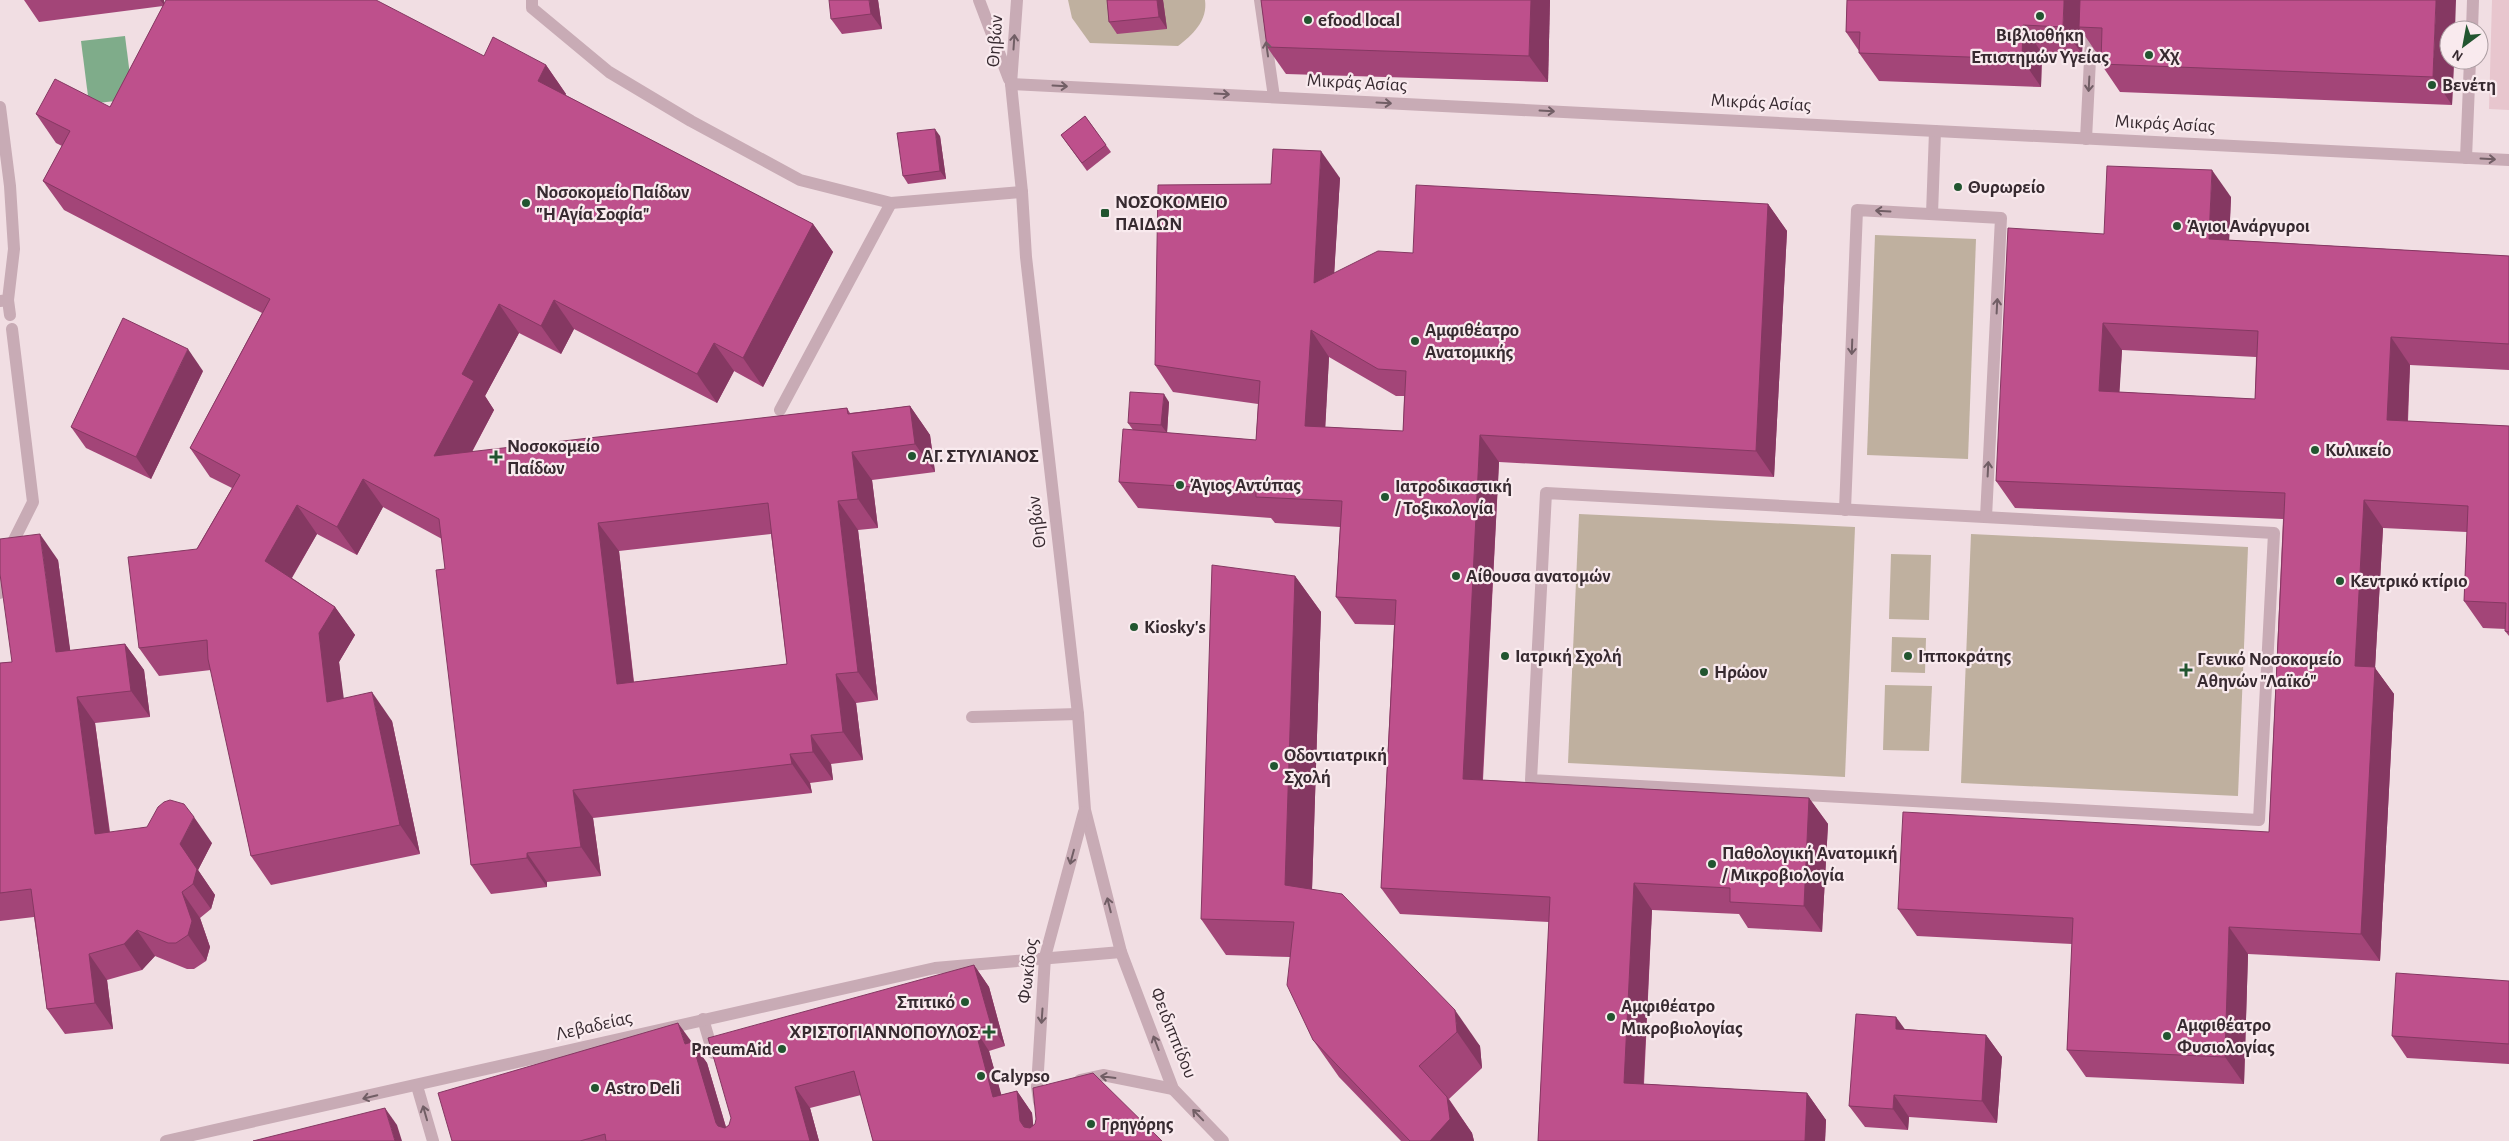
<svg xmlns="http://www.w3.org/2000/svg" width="2509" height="1141" font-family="'Alegreya Sans',sans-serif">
  <rect width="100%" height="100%" fill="#f1dee3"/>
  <!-- green -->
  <g fill="#bfb09f">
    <path d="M 1068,0 L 1205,0 C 1208,21 1192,35 1178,46 L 1090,43 L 1072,18 Z"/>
    <polygon points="1875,235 1976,239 1968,459 1867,455"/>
    <polygon points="1579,514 1855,527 1845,777 1568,763"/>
    <polygon points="1971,534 2248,547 2238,796 1961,783"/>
    <polygon points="1891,554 1931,555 1929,620 1889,619"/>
    <polygon points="1892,637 1926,638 1925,673 1891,672"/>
    <polygon points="1885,685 1932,686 1929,751 1883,750"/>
  </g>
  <!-- plaza -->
  <polygon fill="#e8c6ce" points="2492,0 2509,0 2509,110 2489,109"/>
  <!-- water -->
  <polygon fill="#7fac8a" points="125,36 133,99 89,104 81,41"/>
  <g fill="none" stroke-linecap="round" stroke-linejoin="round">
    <!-- service -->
    <g stroke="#c8abb5" stroke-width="12">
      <polyline points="532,0 532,8 609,72 691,121 800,180 891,203 1022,192"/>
      <polyline points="0,107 10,186 14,249 8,300 0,301"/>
      <polyline points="1932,214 1935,131"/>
      <polyline points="8,300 10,315"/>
      <polyline points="780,410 891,203"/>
      <polygon points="1546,493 2274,533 2259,820 1531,780"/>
      <polyline points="1845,510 1857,210 2001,218 1986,517"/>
      <polyline points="0,593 6,556 33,502 12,329"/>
      <polyline points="972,717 1078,714"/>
    </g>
    <!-- pedestrian -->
    <g stroke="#c8abb5" stroke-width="12">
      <polyline points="2472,30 2473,0"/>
      <polyline points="2466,158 2470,60"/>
    </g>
    <!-- minor -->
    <g stroke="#c8abb5" stroke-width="12">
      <polyline points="1260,0 1274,97"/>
      <polyline points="2086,139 2093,0"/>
      <polyline points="703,1019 713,1053"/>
      <polyline points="417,1086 433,1141"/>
      <polyline points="166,1141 935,968 1121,952"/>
    </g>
    <!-- tertiary -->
    <g stroke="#c8abb5" stroke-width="12">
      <polyline points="979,0 1009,79"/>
      <polyline points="1017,0 1011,84 1022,192 1026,257 1078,714 1085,810 1121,952 1173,1089 1223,1141"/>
      <polyline points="1011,84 2509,160"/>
      <polyline points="1080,1080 1103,1075 1173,1089"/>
      <polyline points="1039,1102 1037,1087 1045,957 1084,812"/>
    </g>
  </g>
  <!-- wall -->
  <g fill="#a34578" fill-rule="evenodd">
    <path d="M 24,0 L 164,0 L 164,4 L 484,56 L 546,65 L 566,94 L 565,95 L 813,224 L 833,252 L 763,387 L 734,371 L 717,403 L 574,329 L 561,354 L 519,333 L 485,396 L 494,410 L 472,452 L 847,408 L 850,413 L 910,406 L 930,435 L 935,472 L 872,480 L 878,528 L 858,530 L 878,700 L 856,703 L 863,760 L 831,764 L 833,780 L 810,783 L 812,793 L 593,818 L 601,876 L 547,882 L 547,887 L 491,894 L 471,865 L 445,569 L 442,539 L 383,507 L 357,555 L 317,534 L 292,578 L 335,607 L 355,635 L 339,662 L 343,698 L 392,721 L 420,854 L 271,885 L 251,856 L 211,670 L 159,676 L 139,648 L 232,488 L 210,477 L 190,448 L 262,313 L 64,210 L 43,181 L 62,146 L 56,143 L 36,114 L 110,107 L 163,6 L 39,22 ZM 771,534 L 787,664 L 634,682 L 619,551 Z"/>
    <polygon points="878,0 882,29 842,34 831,19"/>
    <polygon points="1107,0 1163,0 1167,29 1117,34 1109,22"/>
    <polygon points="1261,0 1550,0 1548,82 1286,74 1267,47"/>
    <polygon points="1847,0 2454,60 2452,105 2120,92 2101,64 2101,55 2098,55 2083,33 2082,54 2042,53 2041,87 1879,81 1859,53 1859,51 1846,32"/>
    <polygon points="1085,116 1111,152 1087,171 1061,135"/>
    <polygon points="940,136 946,179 908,184 903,176"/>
    <path d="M 1340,178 L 1334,273 L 1413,253 L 1768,204 L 1787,231 L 1774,477 L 1499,462 L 1483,780 L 1809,798 L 1828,824 L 1822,932 L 1748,928 L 1739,914 L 1652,910 L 1644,1084 L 1807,1093 L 1826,1120 L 1825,1141 L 1538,1141 L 1549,922 L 1400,914 L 1381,888 L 1394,625 L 1355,624 L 1336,597 L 1340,527 L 1275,523 L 1271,518 L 1138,508 L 1119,482 L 1133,430 L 1128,423 L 1169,402 L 1167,433 L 1256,440 L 1258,404 L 1173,392 L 1155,365 L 1271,184 ZM 1329,357 L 1396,396 L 1404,396 L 1403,431 L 1325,427 Z"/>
    <path d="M 2231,197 L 2229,240 L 2509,256 L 2509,370 L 2410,365 L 2408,421 L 2509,426 L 2509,636 L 2505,631 L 2506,629 L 2483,628 L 2464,601 L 2467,532 L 2383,528 L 2375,668 L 2394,694 L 2380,961 L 2248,954 L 2244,1084 L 2086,1077 L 2067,1050 L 2072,944 L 1917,936 L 1898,909 L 2269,832 L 2283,519 L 2015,508 L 1996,481 L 2104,234 ZM 2122,350 L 2256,357 L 2255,399 L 2119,392 Z"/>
    <polygon points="203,371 151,479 86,448 71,427"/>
    <polygon points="58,560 70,651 125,644 144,670 150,717 95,723 110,832 212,843 198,870 215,895 211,909 200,918 210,947 206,961 194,969 187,969 155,956 142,970 107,980 113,1029 65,1034 47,1009 34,917 0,921 0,663 12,662"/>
    <polygon points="1295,576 1321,612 1312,889 1480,1046 1482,1068 1449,1099 1472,1133 1474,1141 1401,1141 1339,1077 1313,1040 1290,957 1226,955 1201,919"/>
    <polygon points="974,965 989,987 1005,1046 989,1051 1001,1095 1017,1091 1032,1113 1033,1125 1162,1141 873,1141 861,1095 810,1108 819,1141 452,1141 692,1042 707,1063 726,1127"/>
    <polygon points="2509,981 2509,1064 2407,1058 2392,1036"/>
    <polygon points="1905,1029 1986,1035 2002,1057 1997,1123 1909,1117 1908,1130 1865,1127 1849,1106"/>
  </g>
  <!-- shaded-wall -->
  <g fill="#853862">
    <polygon points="160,0 164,0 165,6"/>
    <polygon points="869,0 878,0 882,29 871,14"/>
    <polygon points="1157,0 1163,0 1167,29 1159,17"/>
    <polygon points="1531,0 1550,0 1548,82 1529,56"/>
    <polygon points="2064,0 2085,0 2079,27 2083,33 2082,54 2063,27"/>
    <polygon points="2436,0 2456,0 2455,30 2449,30 2449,60 2454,60 2452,105 2433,77"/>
    <polygon points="2023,25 2042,53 2041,87 2022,59"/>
    <polygon points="546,65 566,94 558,109 538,81"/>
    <polygon points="935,129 940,136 946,179 940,171"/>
    <polygon points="1321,151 1340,178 1332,310 1314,283"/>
    <polygon points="2212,170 2231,197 2228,266 2209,239"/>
    <polygon points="1768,204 1787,231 1774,477 1756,451"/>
    <polygon points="813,224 833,252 763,387 743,358"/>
    <polygon points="554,300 574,329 561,354 541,326"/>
    <polygon points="499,304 519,333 485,396 494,410 454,485 434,456 462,374"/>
    <polygon points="2103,323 2122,350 2118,418 2099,391"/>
    <polygon points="1311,330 1329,357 1324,452 1305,426"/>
    <polygon points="2391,337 2410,365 2406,447 2387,420"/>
    <polygon points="714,343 734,371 717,403 697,374"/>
    <polygon points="188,349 203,371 151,479 136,457"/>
    <polygon points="1164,394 1169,402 1167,433 1161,425"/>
    <polygon points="910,406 930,435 935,472 915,444"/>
    <polygon points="1480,435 1499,462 1481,805 1463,779"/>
    <polygon points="852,452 872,480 878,528 858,499"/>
    <polygon points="363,479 383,507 357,555 337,527"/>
    <polygon points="2364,500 2383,528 2375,668 2394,694 2380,961 2361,934 2355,666"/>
    <polygon points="838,501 858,530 878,700 858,672"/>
    <polygon points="297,505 317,534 285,589 265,561"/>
    <polygon points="598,523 619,551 637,713 617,684"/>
    <polygon points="40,534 58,560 74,678 56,652"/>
    <polygon points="1295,576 1321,612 1311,921 1285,885"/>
    <polygon points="335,607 355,635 339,662 348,730 327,702 319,633"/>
    <polygon points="125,644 144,670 150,717 131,691"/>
    <polygon points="836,674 856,703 863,760 843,732"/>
    <polygon points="372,692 392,721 420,854 400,825"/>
    <polygon points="77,697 95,723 113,860 95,834"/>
    <polygon points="811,735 831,764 833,780 813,752"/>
    <polygon points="790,754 810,783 812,793 792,764"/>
    <polygon points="573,790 593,818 601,876 581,847"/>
    <polygon points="1809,798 1828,824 1822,932 1804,906"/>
    <polygon points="194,817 212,843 198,870 215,895 211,909 193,884 180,844"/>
    <polygon points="527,853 547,882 547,887 527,858"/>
    <polygon points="1634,883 1652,910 1642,1110 1624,1083"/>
    <polygon points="182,892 200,918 210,947 206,961 188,935"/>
    <polygon points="2229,927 2248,954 2244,1084 2225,1057"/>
    <polygon points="137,930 155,956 142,970 124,944"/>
    <polygon points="89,954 107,980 113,1029 95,1003"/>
    <polygon points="974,965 989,987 1005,1046 991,1025"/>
    <polygon points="1455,1010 1480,1046 1482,1068 1457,1032"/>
    <polygon points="1896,1017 1912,1039 1896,1029"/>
    <polygon points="678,1023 707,1063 730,1141 716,1123 685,1044"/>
    <polygon points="975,1029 989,1051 1008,1118 993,1097"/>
    <polygon points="1986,1035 2002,1057 1997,1123 1982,1101"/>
    <polygon points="795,1087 810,1108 819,1141 810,1141"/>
    <polygon points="1017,1091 1032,1113 1035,1141 1020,1121"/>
    <polygon points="1807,1093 1826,1120 1825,1141 1805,1141"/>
    <polygon points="1894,1095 1909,1117 1908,1130 1893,1109"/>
    <polygon points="1447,1097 1472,1133 1474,1141 1430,1141"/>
    <polygon points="385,1108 397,1125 402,1141 395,1141"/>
  </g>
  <!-- building -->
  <g fill="#be508c" stroke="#853862" fill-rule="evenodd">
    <path d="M 166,0 L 376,0 L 484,56 L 493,37 L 546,65 L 538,81 L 813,224 L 743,358 L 714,343 L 697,374 L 554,300 L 541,326 L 499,304 L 462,374 L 474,381 L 434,456 L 847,408 L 848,414 L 910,406 L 915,444 L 852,452 L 858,499 L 838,501 L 858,672 L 836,674 L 843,732 L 811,735 L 813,752 L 790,754 L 792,764 L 573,790 L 581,847 L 527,853 L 527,858 L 471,865 L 436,570 L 445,569 L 439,519 L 363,479 L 337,527 L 297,505 L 265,561 L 335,607 L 319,633 L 327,702 L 372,692 L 400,825 L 251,856 L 208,659 L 207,640 L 139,648 L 128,557 L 197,549 L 240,475 L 190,448 L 270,299 L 43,181 L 70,131 L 36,114 L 55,79 L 110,107 ZM 768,503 L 787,664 L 617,684 L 598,523 Z"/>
    <polygon points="829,0 869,0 871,14 831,19"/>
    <polygon points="1107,0 1157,0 1159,17 1109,22"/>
    <polygon points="1261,0 1531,0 1529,56 1267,47"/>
    <polygon points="1847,0 2064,0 2063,27 2023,25 2022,59 1859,53 1860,32 1846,32"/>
    <polygon points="2080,0 2436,0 2433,77 2101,64 2102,28 2079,27"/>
    <polygon points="1085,116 1106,145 1082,163 1061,135"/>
    <polygon points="935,129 940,171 903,176 897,133"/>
    <path d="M 1273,149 L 1321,151 L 1314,283 L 1378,251 L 1413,253 L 1416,185 L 1768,204 L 1756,451 L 1480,435 L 1463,779 L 1809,798 L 1804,906 L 1730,902 L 1730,888 L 1634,883 L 1624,1083 L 1807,1093 L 1805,1141 L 1538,1141 L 1550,897 L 1381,888 L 1396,600 L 1336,597 L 1342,501 L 1256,497 L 1256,491 L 1119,482 L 1123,429 L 1256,440 L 1260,381 L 1155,365 L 1158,185 L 1271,184 ZM 1311,330 L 1378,369 L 1406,371 L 1403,431 L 1305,426 Z"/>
    <path d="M 2107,166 L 2212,170 L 2209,239 L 2509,256 L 2509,344 L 2391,337 L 2387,420 L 2509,426 L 2509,632 L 2505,631 L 2506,603 L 2464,601 L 2468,506 L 2364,500 L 2355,666 L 2375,667 L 2361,934 L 2229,927 L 2225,1057 L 2067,1050 L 2073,918 L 1898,909 L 1903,812 L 2269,832 L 2285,493 L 1996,481 L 2008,228 L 2104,234 ZM 2103,323 L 2258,331 L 2255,399 L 2099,391 Z"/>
    <polygon points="123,318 188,349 136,457 71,427"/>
    <polygon points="1130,392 1164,394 1161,425 1128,423"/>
    <polygon points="40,534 56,652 125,644 131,691 77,697 95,834 147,827 158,807 164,802 170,800 184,804 194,817 180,844 197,869 193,884 182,892 192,921 188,935 176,943 168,943 137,930 124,944 89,954 95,1003 47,1009 31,889 0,893 0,663 12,662 0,574 0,539"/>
    <polygon points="1212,565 1295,576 1285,885 1342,894 1455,1010 1457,1032 1419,1066 1447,1097 1450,1119 1430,1141 1410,1141 1313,1040 1287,985 1294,922 1201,919"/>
    <polygon points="974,965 991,1025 975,1029 993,1097 1017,1091 1020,1121 1024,1127 1030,1128 1035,1124 1036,1119 1033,1088 1093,1073 1162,1141 873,1141 854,1071 795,1087 810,1141 606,1141 605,1134 580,1141 452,1141 438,1093 678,1023 685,1044 692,1042 716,1123 718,1126 725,1128 729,1125 731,1118 708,1038"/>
    <polygon points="2396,973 2509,981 2509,1044 2392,1036"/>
    <polygon points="1856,1014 1896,1017 1896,1029 1986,1035 1982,1101 1894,1095 1893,1109 1849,1106"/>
    <polygon points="385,1108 395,1141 253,1141"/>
  </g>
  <!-- one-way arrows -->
  <defs><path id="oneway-shaft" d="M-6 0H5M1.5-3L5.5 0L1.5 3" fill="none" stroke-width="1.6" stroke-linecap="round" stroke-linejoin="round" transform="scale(1.25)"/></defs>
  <g stroke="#715e65">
    <use href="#oneway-shaft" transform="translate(1014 42) rotate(-86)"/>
    <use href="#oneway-shaft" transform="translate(1267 49) rotate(-98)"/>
    <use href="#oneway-shaft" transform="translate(2089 84) rotate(93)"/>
    <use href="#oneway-shaft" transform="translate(1060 86) rotate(3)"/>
    <use href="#oneway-shaft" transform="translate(1222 94) rotate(3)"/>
    <use href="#oneway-shaft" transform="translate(1384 103) rotate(3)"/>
    <use href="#oneway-shaft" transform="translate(1547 111) rotate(3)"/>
    <use href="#oneway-shaft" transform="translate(2488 159) rotate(3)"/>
    <use href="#oneway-shaft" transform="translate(1883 211) rotate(-177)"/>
    <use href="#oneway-shaft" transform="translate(1997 306) rotate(-87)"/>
    <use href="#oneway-shaft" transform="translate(1852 347) rotate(92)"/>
    <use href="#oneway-shaft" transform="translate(1988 469) rotate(-87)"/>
    <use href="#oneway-shaft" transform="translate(1072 857) rotate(105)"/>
    <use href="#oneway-shaft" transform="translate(1109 905) rotate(-104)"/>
    <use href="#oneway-shaft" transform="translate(1042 1016) rotate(94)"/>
    <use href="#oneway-shaft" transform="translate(1156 1043) rotate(-111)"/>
    <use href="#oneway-shaft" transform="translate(1108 1077) rotate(-173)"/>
    <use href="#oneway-shaft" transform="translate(370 1097) rotate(167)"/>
    <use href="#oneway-shaft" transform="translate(425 1113) rotate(-106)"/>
    <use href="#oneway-shaft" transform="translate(1198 1115) rotate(-134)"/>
  </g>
  <!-- markers -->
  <g fill="#225530" stroke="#f9eaee" stroke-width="2">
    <circle cx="2040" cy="16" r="5"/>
    <circle cx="1308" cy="20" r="5"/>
    <circle cx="2149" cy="55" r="5"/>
    <circle cx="2432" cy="85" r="5"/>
    <circle cx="1958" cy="187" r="5"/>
    <circle cx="526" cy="203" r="5"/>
    <rect x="1100" y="208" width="10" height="10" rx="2.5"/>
    <circle cx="2177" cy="226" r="5"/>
    <circle cx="1415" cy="341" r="5"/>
    <circle cx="2315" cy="450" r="5"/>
    <circle cx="912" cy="456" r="5"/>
    <path d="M493.5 449.5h5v5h5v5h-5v5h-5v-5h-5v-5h5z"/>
    <circle cx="1180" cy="485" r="5"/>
    <circle cx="1385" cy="497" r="5"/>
    <circle cx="1456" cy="576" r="5"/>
    <circle cx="2340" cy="581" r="5"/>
    <circle cx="1134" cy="627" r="5"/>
    <circle cx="1505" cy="656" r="5"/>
    <circle cx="1908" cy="656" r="5"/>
    <path d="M2183.5 662.5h5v5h5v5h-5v5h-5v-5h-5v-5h5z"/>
    <circle cx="1704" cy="672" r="5"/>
    <circle cx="1274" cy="766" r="5"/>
    <circle cx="1712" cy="864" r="5"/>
    <circle cx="965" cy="1002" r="5"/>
    <circle cx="1611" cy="1017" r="5"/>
    <path d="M986.5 1024.5h5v5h5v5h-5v5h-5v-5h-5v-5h5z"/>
    <circle cx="2167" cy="1036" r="5"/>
    <circle cx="782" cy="1049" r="5"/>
    <circle cx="981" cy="1076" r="5"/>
    <circle cx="595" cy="1088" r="5"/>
    <circle cx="1091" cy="1124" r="5"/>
  </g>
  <g text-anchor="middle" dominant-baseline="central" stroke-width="4.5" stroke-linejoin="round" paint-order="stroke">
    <!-- poi labels -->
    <g font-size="19" font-weight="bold" fill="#372a30" stroke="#f9eaee" text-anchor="start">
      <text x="1318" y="20">efood local</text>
      <text x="2040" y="35" text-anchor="middle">Βιβλιοθήκη<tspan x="2040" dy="22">Επιστημών Υγείας</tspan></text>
      <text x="2159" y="55">Χχ</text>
      <text x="2442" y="85">Βενέτη</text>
      <text x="1968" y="187">Θυρωρείο</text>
      <text x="536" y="192">Νοσοκομείο Παίδων<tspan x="536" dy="22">"Η Αγία Σοφία"</tspan></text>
      <text x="1115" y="202">ΝΟΣΟΚΟΜΕΙΟ<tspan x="1115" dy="22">ΠΑΙΔΩΝ</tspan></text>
      <text x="2187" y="226">Άγιοι Ανάργυροι</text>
      <text x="1425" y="330">Αμφιθέατρο<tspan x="1425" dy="22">Ανατομικής</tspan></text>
      <text x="507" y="446">Νοσοκομείο<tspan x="507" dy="22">Παίδων</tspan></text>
      <text x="2325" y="450">Κυλικείο</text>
      <text x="922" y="456">ΑΓ. ΣΤΥΛΙΑΝΟΣ</text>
      <text x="1190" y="485">Άγιος Αντύπας</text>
      <text x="1395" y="486">Ιατροδικαστική<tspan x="1395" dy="22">/ Τοξικολογία</tspan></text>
      <text x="1466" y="576">Αίθουσα ανατομών</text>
      <text x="2350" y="581">Κεντρικό κτίριο</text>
      <text x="1144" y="627">Kiosky's</text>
      <text x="1515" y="656">Ιατρική Σχολή</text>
      <text x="1918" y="656">Ιπποκράτης</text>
      <text x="2197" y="659">Γενικό Νοσοκομείο<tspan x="2197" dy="22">Αθηνών "Λαϊκό"</tspan></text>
      <text x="1714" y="672">Ηρώον</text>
      <text x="1284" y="755">Οδοντιατρική<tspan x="1284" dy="22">Σχολή</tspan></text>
      <text x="1722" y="853">Παθολογική Ανατομική<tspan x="1722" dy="22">/ Μικροβιολογία</tspan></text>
      <text x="955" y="1002" text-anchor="end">Σπιτικό</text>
      <text x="1621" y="1006">Αμφιθέατρο<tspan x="1621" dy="22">Μικροβιολογίας</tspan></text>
      <text x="2177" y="1025">Αμφιθέατρο<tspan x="2177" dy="22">Φυσιολογίας</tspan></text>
      <text x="979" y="1032" text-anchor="end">ΧΡΙΣΤΟΓΙΑΝΝΟΠΟΥΛΟΣ</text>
      <text x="772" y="1049" text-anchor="end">PneumAid</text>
      <text x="991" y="1076">Calypso</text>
      <text x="605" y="1088">Astro Deli</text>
      <text x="1101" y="1124">Γρηγόρης</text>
    </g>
    <!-- street labels -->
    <g font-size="19" fill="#372a30" stroke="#f9eaee">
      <text transform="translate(995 41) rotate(-86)">Θηβών</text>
      <text transform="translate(1357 83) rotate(3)">Μικράς Ασίας</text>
      <text transform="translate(1761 103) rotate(3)">Μικράς Ασίας</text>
      <text transform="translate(2165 124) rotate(3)">Μικράς Ασίας</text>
      <text transform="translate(1037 522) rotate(-97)">Θηβών</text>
      <text transform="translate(1028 971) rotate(-83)">Φωκίδος</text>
      <text transform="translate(594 1026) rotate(-13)">Λεβαδείας</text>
      <text transform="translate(1173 1033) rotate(68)">Φειδιππίδου</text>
    </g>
  </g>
  <!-- north arrow -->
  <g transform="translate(2464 45) rotate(212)"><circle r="24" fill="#f9eaee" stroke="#ab9da2"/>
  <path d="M0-4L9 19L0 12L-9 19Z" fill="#225530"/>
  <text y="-8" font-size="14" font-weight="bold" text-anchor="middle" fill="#372a30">N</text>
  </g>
</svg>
